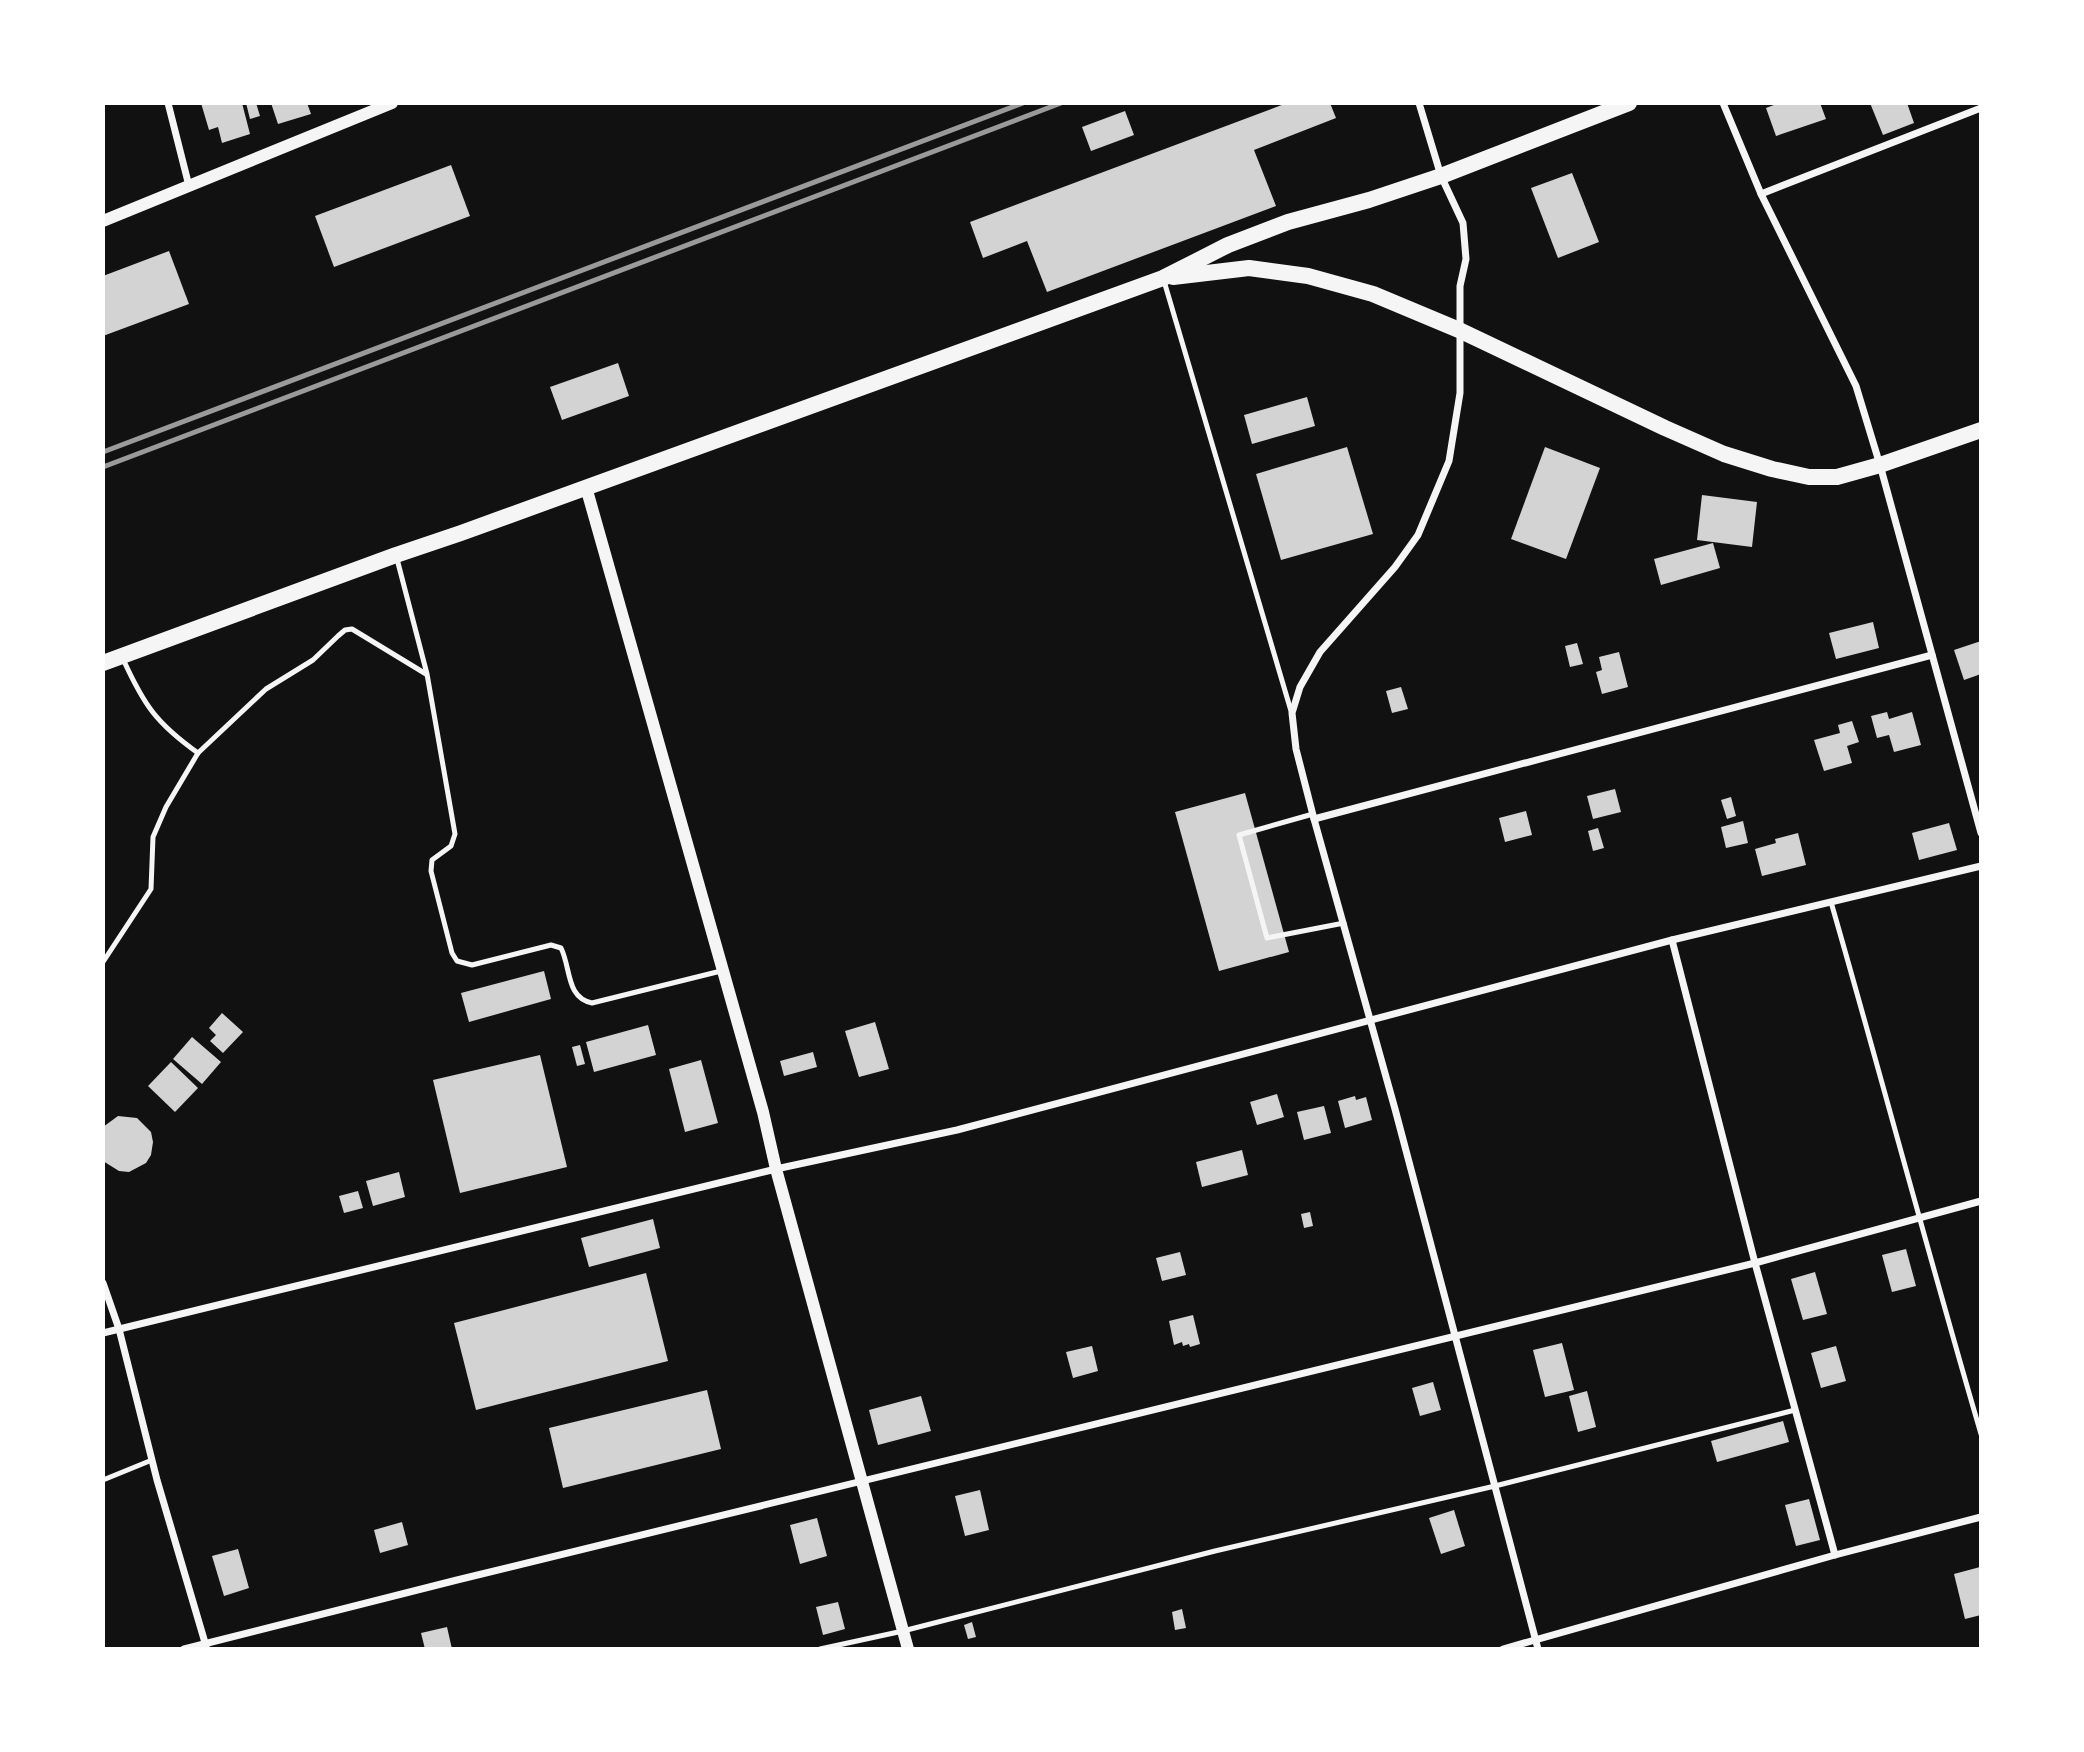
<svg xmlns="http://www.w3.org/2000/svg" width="2084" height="1752" font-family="Barlow,sans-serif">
  <rect width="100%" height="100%" fill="#111"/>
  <!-- building -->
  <g fill="#d3d3d3">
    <polygon points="201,103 242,103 250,134 222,143 218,127 209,130"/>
    <polygon points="246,103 256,103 260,116 250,119"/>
    <polygon points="271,103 307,103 311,114 278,124"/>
    <polygon points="1287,103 1330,103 1336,118 1254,150 1276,206 1047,292 1027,241 983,258 970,222"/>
    <polygon points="1779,103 1820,103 1826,119 1776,136 1766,108"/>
    <polygon points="1870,103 1907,103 1914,123 1883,135"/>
    <polygon points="1125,111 1134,135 1091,151 1082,127"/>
    <polygon points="451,165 470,216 334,267 315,216"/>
    <polygon points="1572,173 1599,242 1558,258 1531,188"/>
    <polygon points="169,251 189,304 103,336 103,276"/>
    <polygon points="618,363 629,396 562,420 550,387"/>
    <polygon points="1307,397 1315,426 1252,444 1244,415"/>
    <polygon points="1347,447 1373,534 1281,560 1256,474"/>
    <polygon points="1545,447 1600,468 1566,559 1511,539"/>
    <polygon points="1702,495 1757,502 1752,547 1697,540"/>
    <polygon points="1713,543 1720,568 1661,585 1654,559"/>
    <polygon points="1873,622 1879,648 1836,659 1829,633"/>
    <polygon points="1981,641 1981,674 1964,680 1954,650"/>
    <polygon points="1577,643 1583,664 1570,667 1565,646"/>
    <polygon points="1619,652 1628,687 1602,694 1596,672 1602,670 1599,657"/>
    <polygon points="1401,687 1408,709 1392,713 1386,691"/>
    <polygon points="1887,712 1889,719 1912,712 1921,745 1894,752 1889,735 1877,738 1871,716"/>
    <polygon points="1852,721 1859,742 1847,746 1852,763 1824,771 1814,740 1840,733 1838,725"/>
    <polygon points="1615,789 1621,812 1593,819 1587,796"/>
    <polygon points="1245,793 1289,952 1219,971 1175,812"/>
    <polygon points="1731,797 1736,816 1727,819 1721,800"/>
    <polygon points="1526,811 1532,835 1505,842 1499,818"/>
    <polygon points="1743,821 1748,843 1726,848 1721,827"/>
    <polygon points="1949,823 1957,850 1919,860 1912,833"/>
    <polygon points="1598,828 1604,848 1593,851 1588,831"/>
    <polygon points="1798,833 1806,865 1762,876 1755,849 1776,843 1775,839"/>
    <polygon points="544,971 551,999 469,1022 461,993"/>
    <polygon points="222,1013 243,1032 223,1053 210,1041 216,1035 209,1028"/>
    <polygon points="875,1022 889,1069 859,1077 845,1031"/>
    <polygon points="648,1025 656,1055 594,1072 586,1042"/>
    <polygon points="192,1037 221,1062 202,1084 173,1059"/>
    <polygon points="580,1045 585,1064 577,1066 572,1047"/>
    <polygon points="813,1052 817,1067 784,1076 780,1061"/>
    <polygon points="540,1055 567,1167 460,1193 433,1080"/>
    <polygon points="701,1060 718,1123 685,1132 669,1069"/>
    <polygon points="171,1062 198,1088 175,1112 148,1086"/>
    <polygon points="1277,1094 1284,1117 1257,1125 1250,1102"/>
    <polygon points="1355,1096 1356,1100 1366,1097 1372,1120 1345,1128 1338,1101"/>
    <polygon points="1324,1106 1331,1133 1304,1140 1297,1112"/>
    <polygon points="118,1116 137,1118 151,1132 153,1142 151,1155 146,1163 129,1172 119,1171 103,1161 103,1127"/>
    <polygon points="1242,1150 1248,1175 1202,1187 1196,1162"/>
    <polygon points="399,1172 405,1197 373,1206 366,1181"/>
    <polygon points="358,1191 363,1208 344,1213 339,1196"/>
    <polygon points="1310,1212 1313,1226 1304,1228 1301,1214"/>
    <polygon points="653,1219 660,1248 589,1267 581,1238"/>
    <polygon points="1906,1249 1916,1286 1892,1292 1882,1255"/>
    <polygon points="1180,1252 1186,1275 1162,1281 1156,1258"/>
    <polygon points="1815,1272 1827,1314 1803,1320 1791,1279"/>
    <polygon points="646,1273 668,1361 476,1410 454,1323"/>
    <polygon points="1193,1315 1200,1344 1190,1347 1189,1344 1183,1346 1182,1342 1174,1345 1169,1321"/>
    <polygon points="1562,1343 1574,1390 1545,1397 1533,1350"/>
    <polygon points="1092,1346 1098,1371 1073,1378 1066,1352"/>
    <polygon points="1836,1346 1846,1381 1821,1388 1811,1353"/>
    <polygon points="1433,1382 1441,1410 1420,1416 1412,1388"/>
    <polygon points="707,1390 721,1449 563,1488 549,1428"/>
    <polygon points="1587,1391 1596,1427 1578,1432 1569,1396"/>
    <polygon points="921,1396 931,1431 878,1445 869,1410"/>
    <polygon points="1783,1421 1789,1442 1717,1462 1711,1441"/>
    <polygon points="980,1490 989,1530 965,1536 955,1496"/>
    <polygon points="1809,1499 1820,1540 1796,1546 1785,1505"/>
    <polygon points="1454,1510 1465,1546 1441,1554 1429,1518"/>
    <polygon points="817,1518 827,1556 800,1564 790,1525"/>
    <polygon points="402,1522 408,1545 380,1553 374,1530"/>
    <polygon points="238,1549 249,1588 224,1596 212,1556"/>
    <polygon points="1980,1567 1981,1615 1965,1619 1954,1574"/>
    <polygon points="838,1602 845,1629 823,1635 816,1607"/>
    <polygon points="1182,1609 1186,1628 1175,1630 1172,1612"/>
    <polygon points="972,1622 976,1637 968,1639 964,1625"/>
    <polygon points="447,1627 452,1649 425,1649 421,1633"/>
  </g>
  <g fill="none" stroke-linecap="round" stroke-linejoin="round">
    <!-- service -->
    <g stroke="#f5f5f5" stroke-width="5">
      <polyline points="1164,281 1291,711"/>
      <path d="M 397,559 L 427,674 L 455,834 L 451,846 L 432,860 L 431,871 L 452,953 L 457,961 L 472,965 L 551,945 L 561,948 C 571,968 566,998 592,1003 L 721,971"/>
      <path d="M 123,659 C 144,705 156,723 198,753"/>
      <polyline points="1313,814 1239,835 1267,938 1344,923"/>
      <path d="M 1831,902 C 1882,1079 1929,1257 1981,1434"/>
      <polyline points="103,962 151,889 153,837 166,807 198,753 266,689 313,660 338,636 345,630 352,629 426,674"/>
      <polyline points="103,1480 152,1460"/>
      <polyline points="820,1649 903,1631 1215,1551 1495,1486 1795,1410"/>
    </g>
    <!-- minor -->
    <g stroke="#f5f5f5" stroke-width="7">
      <polyline points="168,103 189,186"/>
      <polyline points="1419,103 1441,176 1463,223 1466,259 1460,286 1460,393 1449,461 1418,535 1395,567 1320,652 1300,687 1292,713 1296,749 1314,819 1395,1109 1538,1649"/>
      <polyline points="1723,103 1761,194 1856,386 1880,465 1981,833"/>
      <polyline points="1761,194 1981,108"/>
      <polyline points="1314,819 1932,655"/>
      <polyline points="1672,940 1755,1263 1835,1555"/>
      <polyline points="103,1283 119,1329 157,1480 206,1646"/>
      <polyline points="103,1333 776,1169 957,1130 1672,940 1981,866"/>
      <polyline points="184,1649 457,1580 1755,1263 1981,1201"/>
      <polyline points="1503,1649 1835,1555 1981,1517"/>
    </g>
    <!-- tertiary -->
    <g stroke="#f5f5f5" stroke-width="12">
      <polyline points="103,221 392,103"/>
      <polyline points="586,487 763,1112 776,1169 908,1649"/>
    </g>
    <!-- primary -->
    <g stroke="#f5f5f5" stroke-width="16">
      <polyline points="1173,277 1249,268 1308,276 1373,294 1459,330 1665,428 1724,454 1772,469 1809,477 1837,477 1880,465 1981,430"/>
      <polyline points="103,663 396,555 461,533 1163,278 1228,245 1288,222 1369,200 1441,176 1629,103"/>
    </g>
    <!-- rail -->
    <g stroke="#9a9a9a" stroke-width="5">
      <polyline points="103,452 1023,103"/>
      <polyline points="103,467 1061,103"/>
    </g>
  </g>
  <!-- border -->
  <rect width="2084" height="1752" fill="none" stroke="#ffffff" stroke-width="210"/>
</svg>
